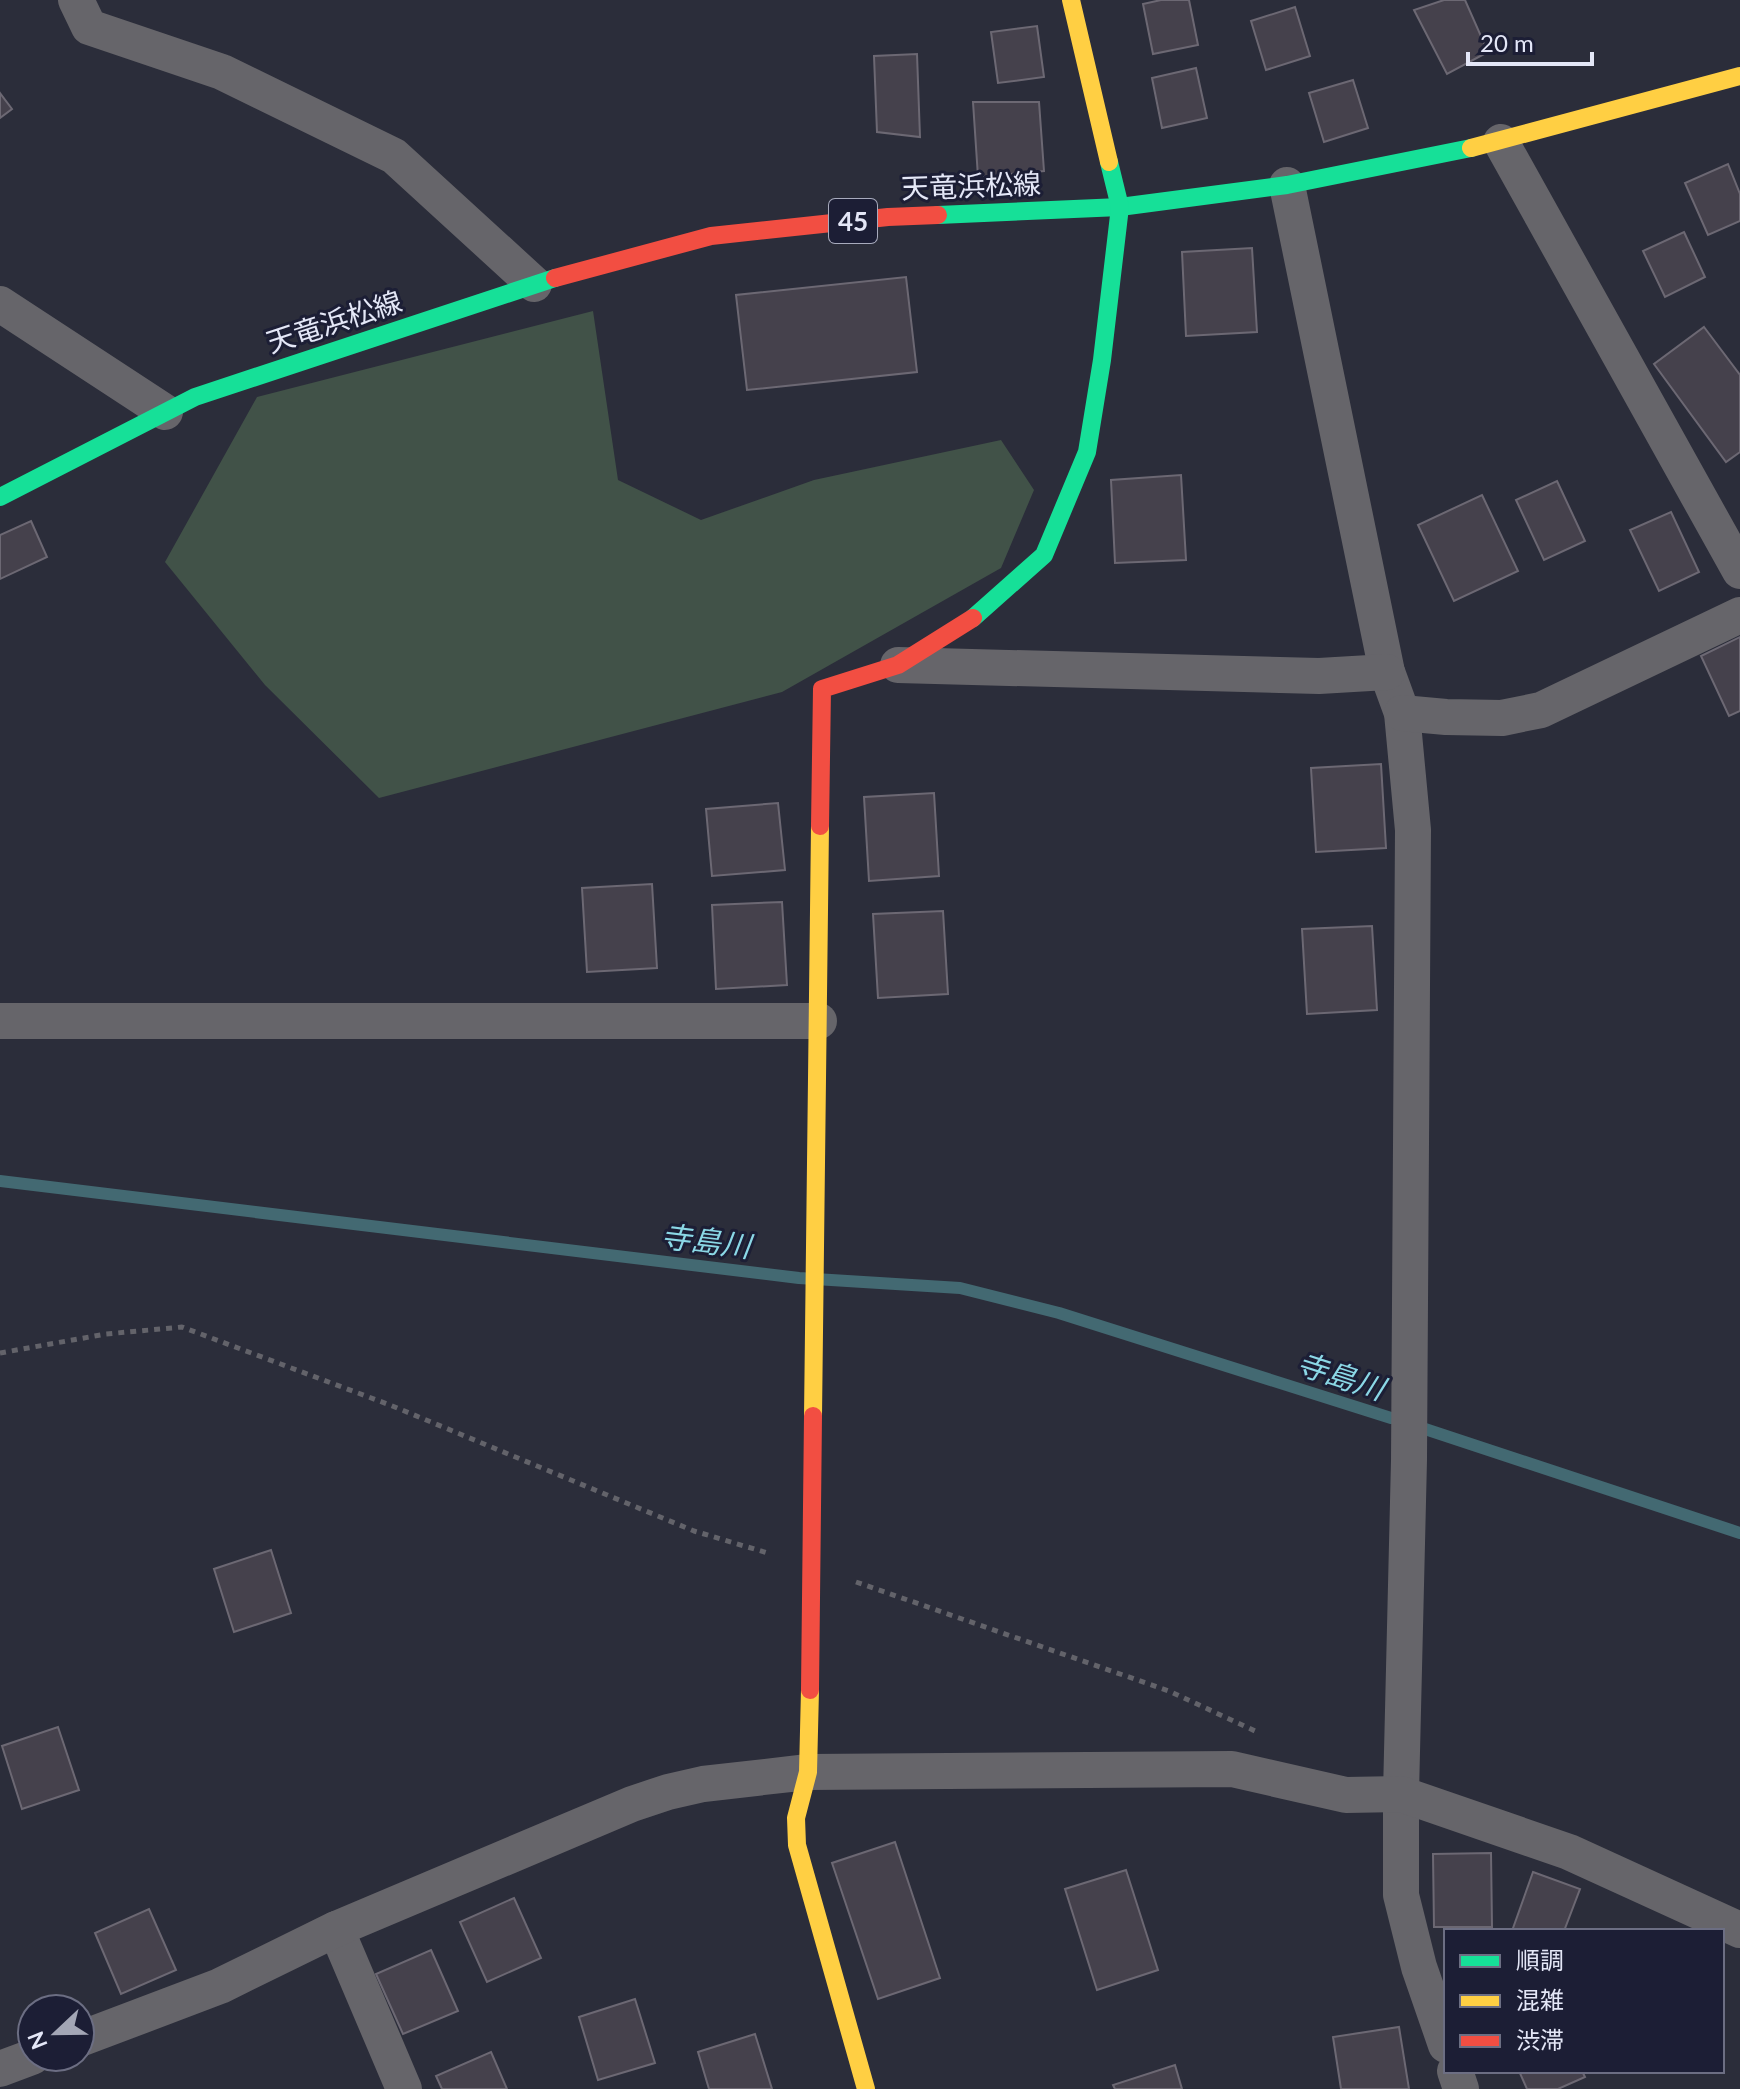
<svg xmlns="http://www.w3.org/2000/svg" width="1740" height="2089" font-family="Lato,'Noto Sans JP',sans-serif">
  <rect width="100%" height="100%" fill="#2b2d3a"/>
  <!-- green -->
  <polygon fill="#415248" points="593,311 618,480 701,520 814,480 1001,440 1034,490 1001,568 782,692 379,798 265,685 165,562 257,397"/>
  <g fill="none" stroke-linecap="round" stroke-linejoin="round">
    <!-- stream -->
    <g stroke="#436972" stroke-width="12">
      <polyline points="0,1181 799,1278 960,1288 1059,1313 1391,1418"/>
      <polyline points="1419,1427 1740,1533"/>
    </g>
  </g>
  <!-- building -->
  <g fill="#45414c" stroke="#6c6873" stroke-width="2">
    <polygon points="1161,0 1189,0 1198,45 1153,54 1143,4"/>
    <polygon points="1444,0 1465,0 1488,52 1447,74 1414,10"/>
    <polygon points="1295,7 1310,56 1266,70 1251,21"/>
    <polygon points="1037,26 1044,77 998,83 991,32"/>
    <polygon points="917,54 920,137 877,132 874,56"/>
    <polygon points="1196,68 1207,118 1162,128 1152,78"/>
    <polygon points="1353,80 1368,128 1324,142 1309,93"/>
    <polygon points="0,93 12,109 0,118"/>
    <polygon points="973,102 1039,102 1044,171 978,177"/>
    <polygon points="1728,164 1740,194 1740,221 1708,235 1685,183"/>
    <polygon points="1684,232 1705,277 1665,297 1643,251"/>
    <polygon points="1252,248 1257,332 1186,336 1182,252"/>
    <polygon points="906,277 917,372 747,390 736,295"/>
    <polygon points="1704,327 1740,375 1740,452 1726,462 1654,364"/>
    <polygon points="1181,475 1186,560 1115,563 1111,480"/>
    <polygon points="1557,481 1585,541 1544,560 1516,500"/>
    <polygon points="1482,495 1518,571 1454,601 1418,525"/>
    <polygon points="1671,512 1699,572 1659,591 1630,530"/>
    <polygon points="31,521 47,557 0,579 0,535"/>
    <polygon points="1740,637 1740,711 1729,716 1701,656"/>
    <polygon points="1381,764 1386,848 1316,852 1311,768"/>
    <polygon points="934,793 939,876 869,881 864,797"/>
    <polygon points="778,803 785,870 712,876 706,809"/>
    <polygon points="652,884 657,968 587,972 582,888"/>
    <polygon points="782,902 787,985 716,989 712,905"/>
    <polygon points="943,911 948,994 878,998 873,914"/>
    <polygon points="1372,926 1377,1010 1307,1014 1302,929"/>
    <polygon points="271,1550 291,1613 234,1632 214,1569"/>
    <polygon points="58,1727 79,1790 22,1809 2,1746"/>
    <polygon points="895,1842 940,1978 878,1999 832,1863"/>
    <polygon points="1491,1853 1492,1927 1434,1927 1433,1854"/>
    <polygon points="1126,1870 1158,1970 1097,1990 1065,1889"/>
    <polygon points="1533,1872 1580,1889 1564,1931 1512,1931"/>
    <polygon points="514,1898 541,1958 487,1982 460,1922"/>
    <polygon points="149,1909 176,1970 121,1994 95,1933"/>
    <polygon points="431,1950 458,2011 403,2034 376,1974"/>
    <polygon points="635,1999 655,2063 598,2080 579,2017"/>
    <polygon points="1399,2027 1409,2089 1341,2089 1333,2037"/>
    <polygon points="755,2034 772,2089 709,2089 698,2052"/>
    <polygon points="491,2052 507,2089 442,2089 436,2076"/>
    <polygon points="1175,2065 1182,2089 1115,2089 1113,2085"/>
    <polygon points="1519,2071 1582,2071 1585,2077 1558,2089 1527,2089"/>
  </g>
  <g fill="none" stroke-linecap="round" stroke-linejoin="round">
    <!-- path -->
    <g stroke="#63636a" stroke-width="5" stroke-dasharray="6 6" stroke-linecap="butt">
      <polyline points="0,1353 106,1334 182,1327 390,1405 694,1531 771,1554"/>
      <polyline points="856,1582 1169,1691 1255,1731"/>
    </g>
    <!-- street -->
    <g stroke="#66656a" stroke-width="36">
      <polyline points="76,0 89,27 222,72 394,156 534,284"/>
      <polyline points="1501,142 1740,571"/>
      <polyline points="1287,185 1387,672 1402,713 1413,830 1409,1460 1401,1794 1401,1895 1419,1967 1446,2045"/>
      <polyline points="0,304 165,412"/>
      <polyline points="898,665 1319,676 1387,672"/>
      <polyline points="1402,713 1446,717 1502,718 1541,710 1740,615"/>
      <polyline points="0,1021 819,1021"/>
      <polyline points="336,1929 404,2089"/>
      <polyline points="80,2039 220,1986 336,1929 632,1804 668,1792 703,1784 808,1772 1232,1769 1346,1795 1401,1794 1569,1852 1740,1930"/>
      <polyline points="0,2069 32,2057"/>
      <polyline points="1455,2071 1461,2089"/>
    </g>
    <!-- fast -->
    <g stroke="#16e098" stroke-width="18">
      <polyline points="938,215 1120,207 1287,185 1471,148"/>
      <polyline points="0,497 195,397 555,278"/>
      <polyline points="973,618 1044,555 1087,452 1102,360 1120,207 1109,162"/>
    </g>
    <!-- slow -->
    <g stroke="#ffcf43" stroke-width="18">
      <polyline points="1071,0 1109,162"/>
      <polyline points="1471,148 1740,76"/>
      <polyline points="813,1416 820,826"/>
      <polyline points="810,1690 808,1772 796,1818 797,1845 866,2089"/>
    </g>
    <!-- jam -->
    <g stroke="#f24e42" stroke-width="18">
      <polyline points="555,278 711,236 888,217 938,215"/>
      <polyline points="820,826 822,689 898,665 973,618"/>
      <polyline points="810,1690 813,1416"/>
    </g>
  </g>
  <g text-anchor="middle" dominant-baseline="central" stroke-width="6" stroke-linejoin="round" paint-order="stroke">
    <!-- shield labels -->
    <rect fill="#1c1e35" stroke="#a8abbd" stroke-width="2" x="829" y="199" width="48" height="44" rx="6"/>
    <g font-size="26" font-weight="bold" fill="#e4e7f7">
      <text x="853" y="221">45</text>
    </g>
    <!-- street labels -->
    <g font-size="28" fill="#e4e7f7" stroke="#1c1e35">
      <text transform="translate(971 185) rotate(-2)">天竜浜松線</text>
      <text transform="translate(334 321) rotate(-18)">天竜浜松線</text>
    </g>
    <!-- water labels -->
    <g font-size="30" font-style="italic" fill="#8bd8e6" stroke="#1c1e35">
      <text transform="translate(706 1240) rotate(7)">寺島川</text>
      <text transform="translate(1341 1375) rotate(18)">寺島川</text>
    </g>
  </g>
  <!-- legend -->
  <rect x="1444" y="1929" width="280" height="144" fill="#1c1e35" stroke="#6c6e83" stroke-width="2"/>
  <rect x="1460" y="1955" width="40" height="12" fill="#16e098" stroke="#6c6e83" stroke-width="2"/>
  <text x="1516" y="1969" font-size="24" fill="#e4e7f7">順調</text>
  <rect x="1460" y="1995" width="40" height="12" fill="#ffcf43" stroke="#6c6e83" stroke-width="2"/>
  <text x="1516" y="2009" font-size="24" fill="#e4e7f7">混雑</text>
  <rect x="1460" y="2035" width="40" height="12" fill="#f24e42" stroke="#6c6e83" stroke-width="2"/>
  <text x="1516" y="2049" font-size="24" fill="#e4e7f7">渋滞</text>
  <!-- north arrow -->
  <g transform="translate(56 2033) rotate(248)"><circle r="38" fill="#1c1e35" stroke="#6c6e83" stroke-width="2"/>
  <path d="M0-6L14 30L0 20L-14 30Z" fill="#a3a6b5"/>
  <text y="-12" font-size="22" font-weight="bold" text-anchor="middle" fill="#e4e7f7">N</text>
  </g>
  <!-- scale -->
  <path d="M1468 52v12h124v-12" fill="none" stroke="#e4e7f7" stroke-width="4"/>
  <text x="1480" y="52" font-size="24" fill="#e4e7f7" stroke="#1c1e35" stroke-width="6" paint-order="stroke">20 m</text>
</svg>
